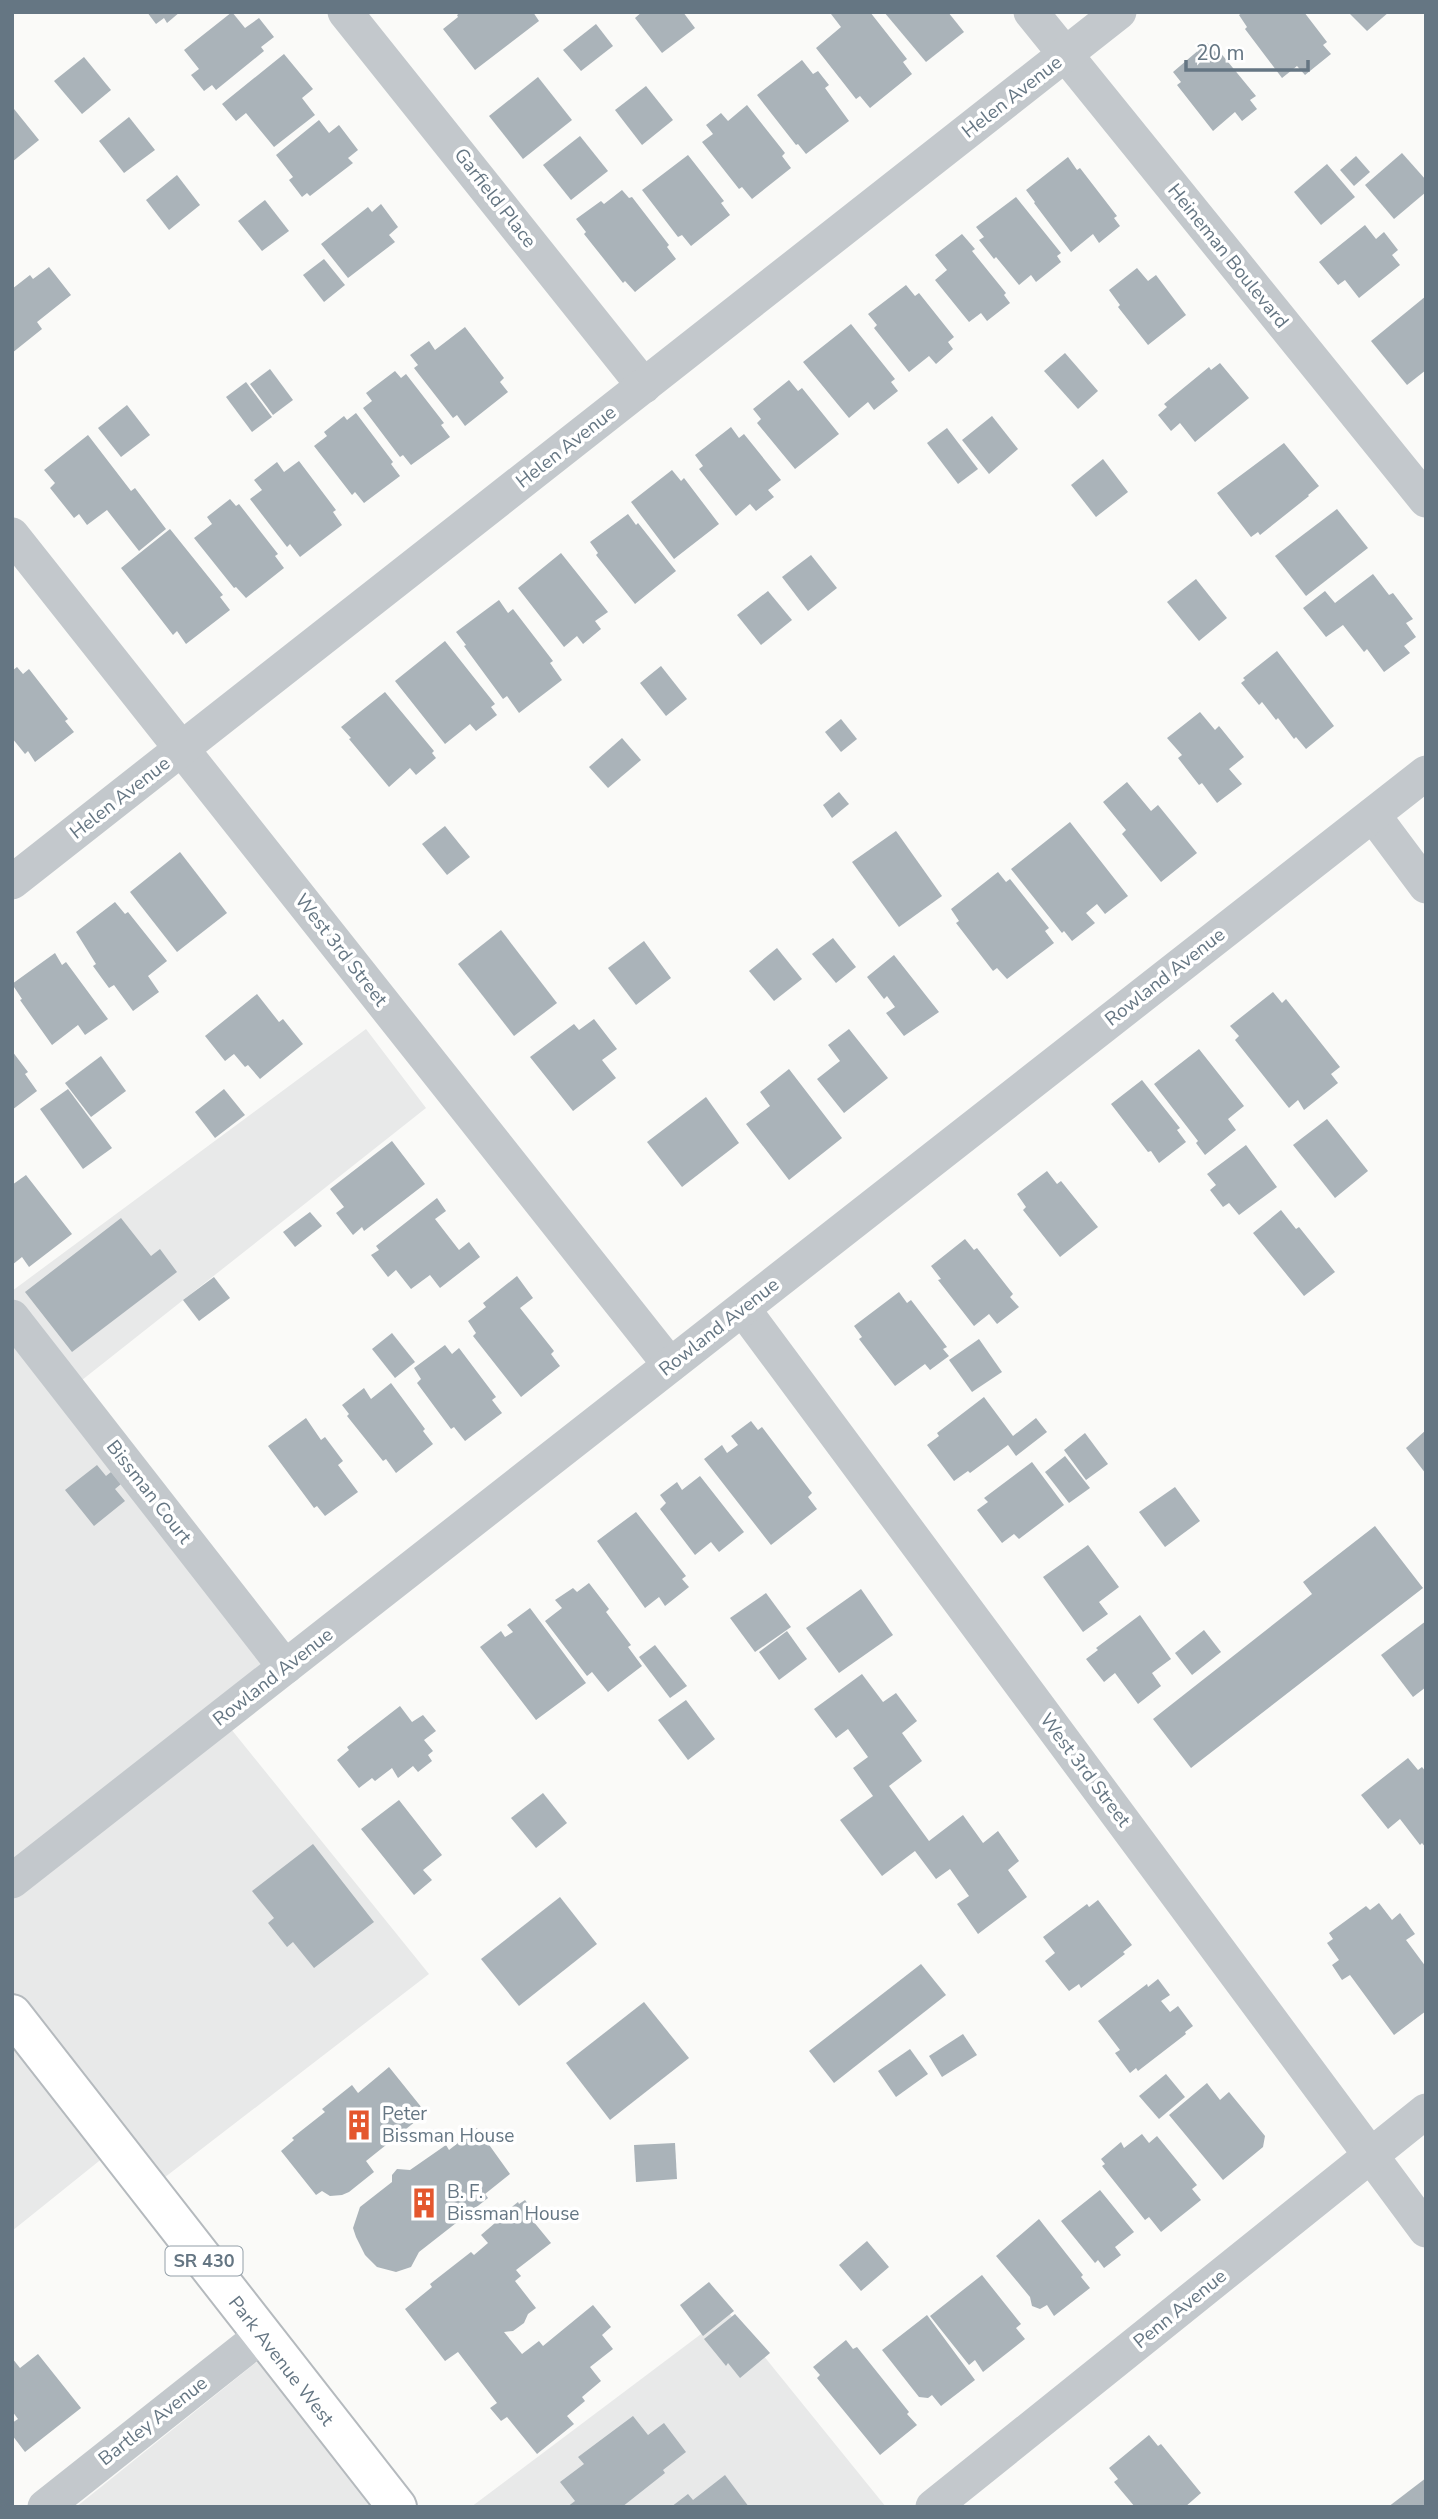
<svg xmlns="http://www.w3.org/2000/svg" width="1438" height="2519" font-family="'Nunito Sans',sans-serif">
  <rect width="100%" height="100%" fill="#fafaf8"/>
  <!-- built -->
  <g fill="#e8e9e9">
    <polygon points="366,1029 426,1108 58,1399 281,1687 231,1729 429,1974 147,2191 114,2149 12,2231 12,1291"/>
    <polygon points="729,2313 886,2507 471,2507"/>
    <polygon points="263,2357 379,2507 76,2507"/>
  </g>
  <!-- building -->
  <g fill="#aab3b9">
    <polygon points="147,12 180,12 167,23 164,18 156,24"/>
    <polygon points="232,12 245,28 259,18 274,37 261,47 264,51 216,90 212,85 204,91 191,75 199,69 184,50"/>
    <polygon points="461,12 533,12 539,21 475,70 443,29 458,17 457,15"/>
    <polygon points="642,12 683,12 695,28 662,53 635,18"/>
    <polygon points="833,12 870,12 907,59 903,62 912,74 870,108 860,96 856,99 816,48 841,27 831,14"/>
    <polygon points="884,12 948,12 964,32 926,62"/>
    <polygon points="1243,12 1304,12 1327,42 1323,45 1331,54 1305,75 1297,66 1282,78 1245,29 1247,27 1239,15"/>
    <polygon points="1348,12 1389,12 1367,31"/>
    <polygon points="596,24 613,46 581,71 563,50"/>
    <polygon points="1207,43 1216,53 1219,51 1256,96 1250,100 1257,109 1242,121 1235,112 1213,131 1177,85 1181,82 1173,72"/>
    <polygon points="284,54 313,89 302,98 315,115 274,147 246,113 236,121 222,104"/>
    <polygon points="84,57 111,90 82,114 54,81"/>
    <polygon points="802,60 813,74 818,71 829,85 825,88 849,121 806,154 798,144 796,145 757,95"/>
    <polygon points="538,77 572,120 523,159 489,116"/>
    <polygon points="646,86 673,120 642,145 615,110"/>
    <polygon points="747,105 785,153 782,156 791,168 752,199 742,187 739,189 702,142 713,134 706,125 721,113 728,121"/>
    <polygon points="14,109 39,140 12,162 12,110"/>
    <polygon points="129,117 155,150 124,173 99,141"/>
    <polygon points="319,120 329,133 339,125 358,150 348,158 353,163 310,196 307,193 302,197 289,180 293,177 276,155"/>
    <polygon points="580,136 608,171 571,200 543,165"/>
    <polygon points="1402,153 1426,180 1426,192 1394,219 1365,185"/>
    <polygon points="688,155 724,201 721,203 730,215 691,246 682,235 678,237 642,190"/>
    <polygon points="1356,156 1370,172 1354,186 1340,170"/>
    <polygon points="1068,157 1077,170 1080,168 1117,216 1114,218 1120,226 1099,243 1093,234 1071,252 1034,203 1035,202 1026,190"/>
    <polygon points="1327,164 1355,197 1321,225 1294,192"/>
    <polygon points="177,175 200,205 169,230 146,200"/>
    <polygon points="622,190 629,198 632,197 669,245 667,247 676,259 635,292 625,281 623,283 584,234 586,232 576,219 601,201 604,204"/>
    <polygon points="1016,197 1061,253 1057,256 1061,262 1036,282 1031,275 1019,285 996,257 994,259 979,240 984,237 976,227"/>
    <polygon points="265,200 289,231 262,251 238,221"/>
    <polygon points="381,204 398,227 389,235 395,242 348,278 321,244 368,207 372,212"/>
    <polygon points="1365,225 1376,239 1384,232 1398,250 1392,255 1400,265 1359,298 1345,280 1338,285 1319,262"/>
    <polygon points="962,234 975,249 972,251 1006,293 1004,295 1010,303 987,321 981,313 969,322 935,280 947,270 935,255"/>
    <polygon points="324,259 345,285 324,302 303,275"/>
    <polygon points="49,267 71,295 37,322 42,329 12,353 12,289 30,275 33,279"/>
    <polygon points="1137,268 1148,281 1156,275 1186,315 1148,345 1118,307 1120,305 1109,290"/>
    <polygon points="906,285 915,296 919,293 954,337 948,342 953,349 936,364 929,356 909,372 874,328 877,325 868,314"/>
    <polygon points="1426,296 1426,370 1407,385 1371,341"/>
    <polygon points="851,324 895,379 891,382 898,391 874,410 868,402 849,418 803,362"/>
    <polygon points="465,327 504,378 500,382 508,392 465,426 457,415 453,418 414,368 418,365 410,355 429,341 435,350"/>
    <polygon points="1065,353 1098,391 1078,409 1044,371"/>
    <polygon points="1220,363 1249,398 1195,442 1180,423 1171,431 1158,415 1167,407 1164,404 1209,367 1211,370"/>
    <polygon points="270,369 293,400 273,415 250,384"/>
    <polygon points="395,371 401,378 406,374 444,423 441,425 450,437 411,465 403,455 400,457 363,408 372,401 366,393"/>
    <polygon points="789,380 798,391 802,388 839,434 795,469 757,423 761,419 753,409"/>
    <polygon points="246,382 272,417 252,432 226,397"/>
    <polygon points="127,405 150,435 121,457 98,428"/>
    <polygon points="356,413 393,462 391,464 400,476 364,503 355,492 352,495 314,446 327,436 324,432 344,416 347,420"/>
    <polygon points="992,416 1018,449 989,474 962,440"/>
    <polygon points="731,427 739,438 744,434 781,480 768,490 774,497 756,511 750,504 736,516 699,469 703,466 695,455"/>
    <polygon points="947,428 978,469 958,484 927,443"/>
    <polygon points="88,435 131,491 135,488 166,529 139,551 107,510 87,525 79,514 74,518 50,488 55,483 44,470"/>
    <polygon points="1284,443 1319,486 1308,495 1309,496 1260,535 1258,532 1251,537 1217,493"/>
    <polygon points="1103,459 1128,492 1096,517 1071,485"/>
    <polygon points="299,461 336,510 333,512 342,525 300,557 290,544 287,547 250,499 262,490 254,480 277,462 284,472"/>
    <polygon points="672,470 681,481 684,478 719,524 674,559 631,502"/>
    <polygon points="230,499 236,506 239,504 278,554 275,556 284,568 246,598 236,587 234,588 194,538 212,524 207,517"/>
    <polygon points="1337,509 1368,548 1306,596 1275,556"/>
    <polygon points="628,514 636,525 638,523 676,571 635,604 596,555 598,553 590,542"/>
    <polygon points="170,529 223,595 220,597 230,610 186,644 177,631 173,635 121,568"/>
    <polygon points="561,553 608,612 595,621 601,629 583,644 577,636 564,647 518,588"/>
    <polygon points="811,555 837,588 808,611 782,577"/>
    <polygon points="1373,574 1389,595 1393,593 1413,619 1406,623 1416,637 1404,646 1410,653 1384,672 1367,649 1364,652 1343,625 1326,637 1303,608 1325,591 1335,603"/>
    <polygon points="1196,579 1227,618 1199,641 1167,602"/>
    <polygon points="768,591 792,620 761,645 737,615"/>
    <polygon points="499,600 508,613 513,609 553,661 550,663 562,680 519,713 507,696 503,699 464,646 466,645 456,632"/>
    <polygon points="445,641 495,704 491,707 497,715 476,731 470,724 445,744 395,681"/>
    <polygon points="1277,651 1334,726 1306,749 1296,737 1294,739 1278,718 1276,720 1262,702 1259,705 1241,683 1245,680 1243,678"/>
    <polygon points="661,666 687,699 666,716 640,683"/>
    <polygon points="17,667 23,674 29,669 68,719 65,721 74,732 35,762 28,751 25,754 12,738 12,671"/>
    <polygon points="385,692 434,751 432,753 436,758 416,775 410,768 389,787 349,739 351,738 341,727"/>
    <polygon points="1200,712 1215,730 1219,726 1244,757 1229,769 1242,784 1217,803 1202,783 1199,785 1178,758 1182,755 1167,738"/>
    <polygon points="841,719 857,739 841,752 825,732"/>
    <polygon points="622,738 641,760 608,788 589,767"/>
    <polygon points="1127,782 1151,811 1158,805 1197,853 1161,882 1122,834 1126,830 1103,802"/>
    <polygon points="839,792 849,804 832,818 823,805"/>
    <polygon points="1070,822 1128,896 1105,914 1097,904 1086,913 1095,923 1072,941 1064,931 1062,933 1011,869"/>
    <polygon points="445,826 470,857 447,875 422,844"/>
    <polygon points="896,831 942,896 899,927 852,862"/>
    <polygon points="180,852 227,913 177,952 130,892"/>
    <polygon points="998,872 1006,882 1010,879 1049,928 1045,931 1054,943 1007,979 997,968 993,971 956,923 959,921 951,909"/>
    <polygon points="115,902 125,914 128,912 167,961 148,976 159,992 133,1011 114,985 109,988 93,966 96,964 76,932"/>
    <polygon points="501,930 557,1003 514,1036 458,964"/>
    <polygon points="833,938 856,967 836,983 812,954"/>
    <polygon points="644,941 671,978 636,1005 608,968"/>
    <polygon points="777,948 802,979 774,1001 749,971"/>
    <polygon points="55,953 62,965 66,962 108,1019 85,1035 78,1025 52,1045 20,1000 22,999 12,984"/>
    <polygon points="894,955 939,1012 904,1036 886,1013 895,1007 887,996 884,999 867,977"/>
    <polygon points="1273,992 1282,1003 1286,999 1340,1067 1331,1074 1338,1083 1304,1110 1298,1100 1289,1108 1235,1040 1239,1036 1230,1026"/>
    <polygon points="257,994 279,1022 283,1019 303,1044 260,1079 248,1065 245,1067 234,1054 225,1061 205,1036"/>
    <polygon points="594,1019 617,1049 602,1060 616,1078 573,1111 530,1057 574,1024 579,1030"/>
    <polygon points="849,1029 888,1078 844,1113 817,1079 840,1061 828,1045"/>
    <polygon points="1199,1049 1244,1106 1228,1119 1236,1130 1205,1155 1196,1143 1198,1141 1154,1084"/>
    <polygon points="12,1051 28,1072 25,1074 37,1091 12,1110"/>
    <polygon points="101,1056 126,1091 91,1117 65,1083"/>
    <polygon points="789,1069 842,1138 789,1180 746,1124 770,1106 760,1092"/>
    <polygon points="1142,1080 1180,1128 1177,1130 1186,1142 1159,1163 1151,1151 1148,1152 1111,1104"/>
    <polygon points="68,1089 112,1148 83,1169 40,1109"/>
    <polygon points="224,1089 245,1115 215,1138 195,1112"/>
    <polygon points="706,1097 739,1143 682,1187 647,1142"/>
    <polygon points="1327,1119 1368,1171 1335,1198 1293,1145"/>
    <polygon points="392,1141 425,1184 364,1231 362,1227 353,1235 336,1213 344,1207 330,1189"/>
    <polygon points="1246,1145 1277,1187 1239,1215 1229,1203 1223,1207 1210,1190 1216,1185 1207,1174"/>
    <polygon points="1047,1171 1057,1184 1061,1181 1098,1227 1060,1257 1023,1210 1026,1207 1017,1194"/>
    <polygon points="26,1175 72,1234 29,1267 22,1257 12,1265 12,1185"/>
    <polygon points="437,1198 446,1211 435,1219 459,1250 469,1242 480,1257 440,1288 430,1275 411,1289 396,1270 388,1277 371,1255 379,1250 376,1246"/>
    <polygon points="1281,1210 1296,1229 1299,1227 1335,1272 1304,1296 1253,1233"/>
    <polygon points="310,1212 322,1226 295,1247 283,1232"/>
    <polygon points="121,1218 151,1256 160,1249 177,1272 72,1352 25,1292"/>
    <polygon points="965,1239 974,1250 977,1248 1013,1294 1010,1297 1019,1307 997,1324 989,1314 974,1326 938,1280 941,1279 931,1266"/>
    <polygon points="517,1276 533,1298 520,1308 554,1351 551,1354 560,1366 521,1397 473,1336 476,1333 468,1321 486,1307 483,1303"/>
    <polygon points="214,1277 230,1298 199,1321 183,1300"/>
    <polygon points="899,1292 907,1303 911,1300 947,1347 943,1349 949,1356 930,1370 925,1364 895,1386 859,1339 862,1337 854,1326"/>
    <polygon points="392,1333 415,1362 395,1378 372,1349"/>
    <polygon points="979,1339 1002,1372 972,1392 949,1360"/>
    <polygon points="445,1345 452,1354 459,1348 496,1397 492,1400 502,1413 465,1441 454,1427 451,1429 417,1383 421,1379 414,1368"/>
    <polygon points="391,1383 425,1429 423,1431 433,1444 396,1473 386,1459 383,1461 347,1416 349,1414 342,1405 364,1388 371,1399"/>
    <polygon points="984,1397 1013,1436 1036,1418 1047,1432 1016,1456 1008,1445 970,1473 968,1471 954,1481 927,1445 939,1436 937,1433"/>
    <polygon points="306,1418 321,1440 325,1437 343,1461 338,1465 358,1492 325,1516 317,1506 314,1508 268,1446"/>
    <polygon points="751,1421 758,1430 762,1427 812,1493 808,1497 817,1509 771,1545 704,1459 722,1445 727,1453 738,1445 731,1436"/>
    <polygon points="1426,1430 1426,1474 1406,1448"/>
    <polygon points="1085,1433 1108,1464 1086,1480 1064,1450"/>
    <polygon points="1065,1456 1090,1488 1069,1503 1045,1472"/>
    <polygon points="1032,1462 1064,1505 1019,1539 1014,1534 1002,1543 977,1510 988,1502 984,1498"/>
    <polygon points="97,1465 106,1476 111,1472 121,1484 115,1489 125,1501 94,1526 65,1490"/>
    <polygon points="700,1476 744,1532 719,1552 711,1542 695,1555 660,1509 666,1503 660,1495 677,1482 682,1490"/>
    <polygon points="1175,1487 1200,1521 1165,1547 1139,1512"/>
    <polygon points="636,1512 686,1576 682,1579 689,1587 665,1606 659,1597 645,1608 597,1541"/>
    <polygon points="1375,1526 1423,1588 1191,1768 1153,1719 1312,1594 1303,1582"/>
    <polygon points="1088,1545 1119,1587 1099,1602 1108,1614 1083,1632 1043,1577"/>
    <polygon points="589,1583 609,1609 606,1612 631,1645 628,1647 642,1666 608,1692 592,1672 587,1676 545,1621 562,1608 555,1600 573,1588 577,1592"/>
    <polygon points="861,1589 893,1635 839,1673 806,1628"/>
    <polygon points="766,1593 791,1627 755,1652 730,1618"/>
    <polygon points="530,1608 586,1683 536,1720 480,1647 501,1631 505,1637 513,1632 507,1625"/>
    <polygon points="1140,1615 1171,1659 1152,1673 1161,1686 1138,1704 1115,1673 1104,1682 1086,1659 1098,1650 1096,1648"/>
    <polygon points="1426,1621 1426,1687 1413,1697 1381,1655"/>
    <polygon points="1204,1630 1221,1652 1192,1675 1175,1653"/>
    <polygon points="787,1631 807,1659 779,1680 759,1652"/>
    <polygon points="655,1645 687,1686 670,1698 639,1657"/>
    <polygon points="862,1674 883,1702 896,1693 917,1721 902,1733 922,1761 889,1786 929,1841 963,1815 983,1843 998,1831 1019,1861 1008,1870 1027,1897 978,1934 957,1904 969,1896 950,1869 936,1879 915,1851 882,1876 840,1820 873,1796 853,1768 868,1757 848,1729 836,1738 814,1709"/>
    <polygon points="686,1700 715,1739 688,1760 658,1720"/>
    <polygon points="400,1706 412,1722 423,1715 436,1731 424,1740 433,1751 428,1755 432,1761 418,1772 413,1766 398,1778 392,1768 375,1781 372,1778 359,1788 337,1760 349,1750 347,1747"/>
    <polygon points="1408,1758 1418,1770 1422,1767 1426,1772 1426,1848 1422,1843 1420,1845 1400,1819 1388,1829 1361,1795"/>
    <polygon points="543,1793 567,1823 536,1848 511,1818"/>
    <polygon points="399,1800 442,1855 423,1870 432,1880 414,1895 361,1829"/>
    <polygon points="313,1844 374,1922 314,1968 293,1942 287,1947 268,1923 274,1918 252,1891"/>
    <polygon points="560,1897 597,1944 519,2006 481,1959"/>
    <polygon points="1098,1900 1132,1945 1123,1952 1125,1954 1081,1988 1079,1984 1069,1991 1045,1961 1055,1953 1043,1937 1087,1904 1089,1907"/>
    <polygon points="1379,1903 1392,1920 1400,1913 1415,1934 1406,1940 1426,1967 1426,2011 1394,2035 1350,1975 1342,1980 1332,1965 1339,1960 1327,1943 1333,1939 1329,1933 1366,1906 1370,1910"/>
    <polygon points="921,1964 946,1995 834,2083 809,2051"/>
    <polygon points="1158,1979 1170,1995 1161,2001 1170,2012 1178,2006 1193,2026 1185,2032 1186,2034 1138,2071 1136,2068 1130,2073 1115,2053 1120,2050 1098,2021 1147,1984 1148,1987"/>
    <polygon points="644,2002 689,2058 610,2120 566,2063"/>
    <polygon points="963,2034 977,2055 942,2077 929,2056"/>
    <polygon points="910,2049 928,2074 896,2097 878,2071"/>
    <polygon points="389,2067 426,2113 366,2161 374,2172 349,2192 342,2195 330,2196 322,2191 316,2195 281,2151 294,2140 292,2138 325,2112 322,2109 352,2085 358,2093"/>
    <polygon points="1166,2074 1185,2097 1159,2119 1139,2096"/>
    <polygon points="1207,2083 1220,2100 1229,2092 1265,2136 1263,2147 1223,2180 1169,2115"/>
    <polygon points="477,2128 510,2174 485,2194 488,2198 419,2252 411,2267 396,2272 377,2267 365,2255 356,2237 353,2228 360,2207 392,2182 392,2175 397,2169 410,2170 446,2145 449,2150"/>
    <polygon points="1142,2134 1149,2143 1157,2136 1197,2185 1192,2189 1201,2200 1161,2232 1149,2217 1145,2220 1102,2166 1105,2164 1101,2159 1121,2142 1124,2148"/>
    <polygon points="675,2143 677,2179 636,2182 634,2145"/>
    <polygon points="1100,2190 1134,2232 1115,2247 1121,2255 1104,2268 1098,2260 1095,2263 1061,2221"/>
    <polygon points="525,2200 538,2217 533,2221 551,2243 516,2270 521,2276 515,2281 536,2308 528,2314 524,2323 513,2331 504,2332 522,2354 539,2341 543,2346 593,2305 611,2327 602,2335 613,2349 590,2367 601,2381 582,2397 585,2401 567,2416 574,2424 537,2454 507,2417 501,2421 490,2408 497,2403 458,2352 445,2361 405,2309 432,2287 430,2284 471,2252 474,2255 488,2243 481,2235 495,2223 494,2221 518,2202 519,2204"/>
    <polygon points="1039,2219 1083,2275 1081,2277 1090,2288 1054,2316 1047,2305 1040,2309 1032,2306 1030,2297 996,2256"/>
    <polygon points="867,2241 889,2267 861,2291 839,2265"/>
    <polygon points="982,2275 1021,2324 1016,2328 1025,2339 983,2372 975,2360 969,2365 930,2316"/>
    <polygon points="709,2282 734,2311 703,2336 680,2305"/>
    <polygon points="735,2314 770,2353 740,2378 728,2363 726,2366 704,2339"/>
    <polygon points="927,2315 975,2380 941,2406 932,2395 928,2398 919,2397 882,2350"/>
    <polygon points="846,2340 853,2349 857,2347 909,2412 907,2414 917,2425 880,2455 817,2378 820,2375 813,2367"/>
    <polygon points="38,2354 81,2408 25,2452 12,2435 12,2423 18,2419 12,2411 12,2358 20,2368"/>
    <polygon points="633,2416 648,2435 664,2423 686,2452 663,2470 665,2473 622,2507 567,2507 575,2501 560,2482 584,2464 578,2457"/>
    <polygon points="1149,2435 1158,2446 1161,2444 1201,2493 1185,2507 1135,2507 1114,2482 1118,2479 1109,2468"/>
    <polygon points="725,2475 749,2507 671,2507 688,2494 693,2500"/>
    <polygon points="1426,2478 1426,2507 1388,2507"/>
  </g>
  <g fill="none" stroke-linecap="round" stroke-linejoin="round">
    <!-- primary casing -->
    <g stroke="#b5babe" stroke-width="42">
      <polyline id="primary" points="12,2014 397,2507"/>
    </g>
    <!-- street -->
    <g stroke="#c3c8cc" stroke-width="35">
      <polyline points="345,12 644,386"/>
      <polyline points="1031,12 1426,500"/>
      <polyline points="12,535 670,1365"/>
      <polyline points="1373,815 1426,886"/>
      <polyline points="12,882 1119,12"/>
      <polyline points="743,1309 1426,2230"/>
      <polyline points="12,1317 285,1667"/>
      <polyline points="12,1881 1426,773"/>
      <polyline points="45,2507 261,2336"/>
      <polyline points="933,2507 1426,2111"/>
    </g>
    <!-- primary -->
    <use href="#primary" stroke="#fff" stroke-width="38"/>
  </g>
  <!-- icons -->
  <defs>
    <g id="building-bare" transform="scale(2.415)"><path d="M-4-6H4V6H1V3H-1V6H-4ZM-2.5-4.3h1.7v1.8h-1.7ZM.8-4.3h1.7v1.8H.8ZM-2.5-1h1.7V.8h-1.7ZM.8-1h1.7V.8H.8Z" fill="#e4572e" stroke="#fff" stroke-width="2.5" paint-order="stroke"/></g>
  </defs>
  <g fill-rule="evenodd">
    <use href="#building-bare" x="359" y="2125"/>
    <use href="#building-bare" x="424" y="2203"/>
  </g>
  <g text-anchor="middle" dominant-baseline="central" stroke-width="7" stroke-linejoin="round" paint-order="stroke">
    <!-- shield labels -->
    <rect fill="#fff" stroke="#939fa8" stroke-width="2" x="165.5" y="2246.5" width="77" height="29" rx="5"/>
    <g font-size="18" font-weight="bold" fill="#657683">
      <text x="204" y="2261">SR 430</text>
    </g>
    <!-- street labels -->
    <g font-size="19" fill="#657683" stroke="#fff">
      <text transform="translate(1012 97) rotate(-38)">Helen Avenue</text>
      <text transform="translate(495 198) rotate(52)">Garfield Place</text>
      <text transform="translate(1228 256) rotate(51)">Heineman Boulevard</text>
      <text transform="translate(566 447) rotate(-38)">Helen Avenue</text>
      <text transform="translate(120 798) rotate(-38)">Helen Avenue</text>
      <text transform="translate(341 950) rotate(52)">West 3rd Street</text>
      <text transform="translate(1165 977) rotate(-38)">Rowland Avenue</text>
      <text transform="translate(719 1327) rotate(-38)">Rowland Avenue</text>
      <text transform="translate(149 1492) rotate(52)">Bissman Court</text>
      <text transform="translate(273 1677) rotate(-38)">Rowland Avenue</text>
      <text transform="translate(1085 1770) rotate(53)">West 3rd Street</text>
      <text transform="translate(1180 2309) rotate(-39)">Penn Avenue</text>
      <text transform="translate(281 2361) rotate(52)">Park Avenue West</text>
      <text transform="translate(153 2421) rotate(-38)">Bartley Avenue</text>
    </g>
    <!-- poi labels -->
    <g font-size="19" fill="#657683" stroke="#fff" text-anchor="start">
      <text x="382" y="2114">Peter<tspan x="382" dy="22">Bissman House</tspan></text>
      <text x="447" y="2192">B. F.<tspan x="447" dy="22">Bissman House</tspan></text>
    </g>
  </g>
  <!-- border -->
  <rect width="1438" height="2519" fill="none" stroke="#657683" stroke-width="28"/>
  <!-- scale -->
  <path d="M1186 60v10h122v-10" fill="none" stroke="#657683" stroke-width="3.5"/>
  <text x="1196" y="60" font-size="21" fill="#657683" stroke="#ffffff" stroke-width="5" paint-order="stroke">20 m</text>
</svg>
